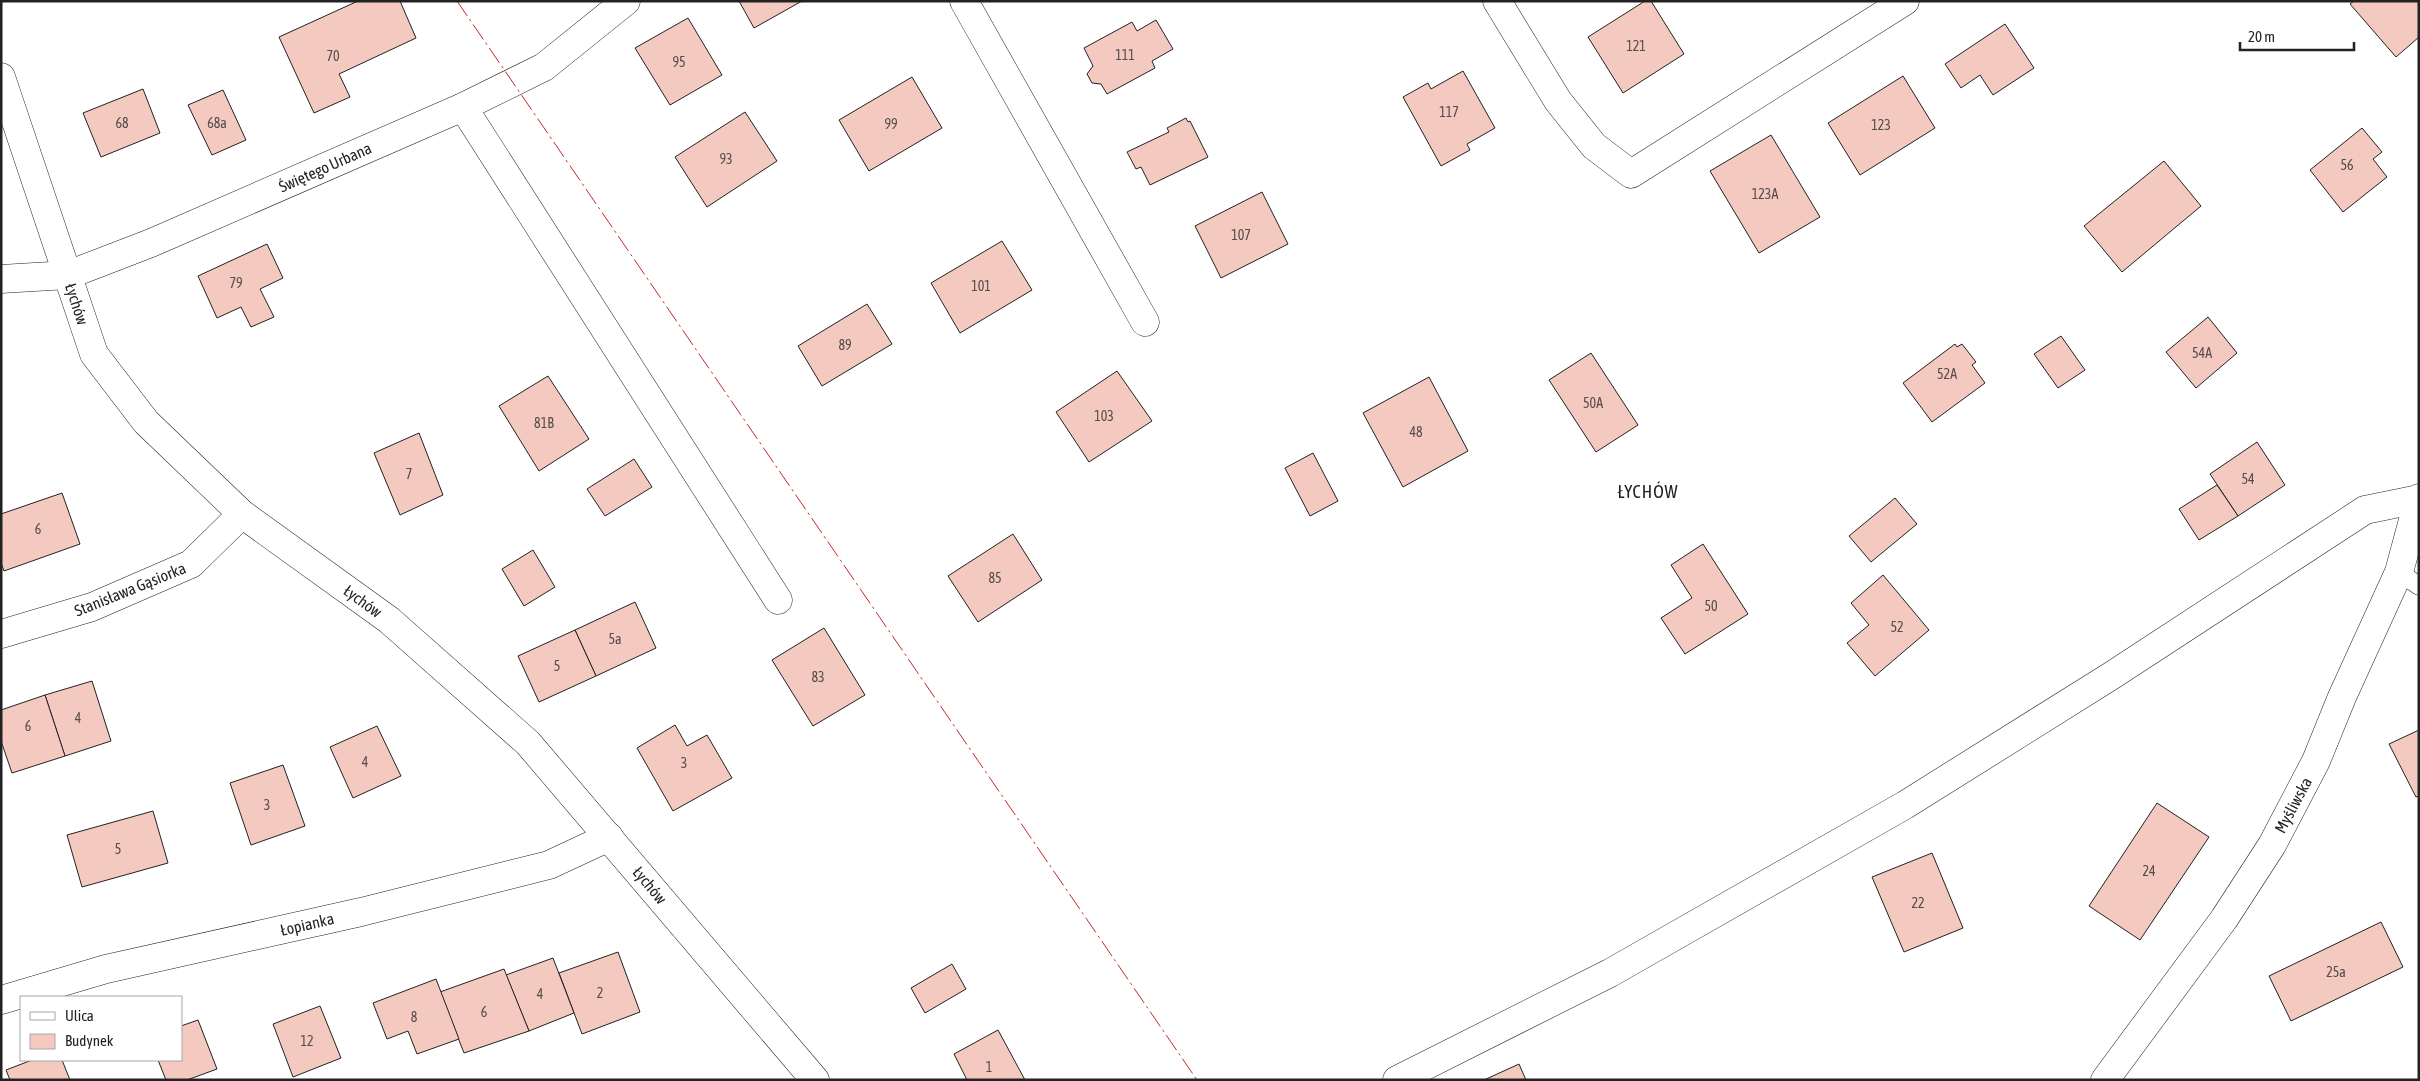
<svg xmlns="http://www.w3.org/2000/svg" width="2420" height="1081" font-family="'Asap Condensed',sans-serif">
  <rect width="100%" height="100%" fill="#fff"/>
  <!-- building -->
  <g fill="#f3c9c0" stroke="#222">
    <polygon points="358,1 400,1 416,38 339,74 350,97 314,113 279,37"/>
    <polygon points="739,1 802,1 754,28"/>
    <polygon points="1645,1 1651,1 1684,54 1623,93 1588,37"/>
    <polygon points="2354,1 2419,1 2419,37 2396,57 2350,4"/>
    <polygon points="688,18 722,75 670,105 635,48"/>
    <polygon points="1156,20 1173,49 1152,61 1155,68 1107,94 1101,84 1092,83 1087,74 1093,66 1084,48 1132,22 1137,31"/>
    <polygon points="2005,24 2034,68 1993,95 1980,75 1961,88 1945,64"/>
    <polygon points="1463,71 1495,128 1467,144 1470,150 1441,166 1403,97 1428,83 1431,89"/>
    <polygon points="1903,76 1935,128 1860,175 1828,123"/>
    <polygon points="912,77 942,128 869,171 839,120"/>
    <polygon points="143,89 160,133 101,157 83,113"/>
    <polygon points="223,90 246,140 212,155 188,105"/>
    <polygon points="745,112 777,161 707,207 675,157"/>
    <polygon points="1186,118 1188,122 1190,121 1208,157 1150,185 1141,167 1136,169 1127,152 1169,132 1167,128"/>
    <polygon points="2362,128 2382,152 2373,159 2387,177 2343,212 2310,170"/>
    <polygon points="1771,135 1820,217 1759,253 1710,171"/>
    <polygon points="2164,161 2201,206 2122,272 2084,226"/>
    <polygon points="1262,192 1288,244 1221,278 1195,226"/>
    <polygon points="1002,241 1032,290 960,333 931,283"/>
    <polygon points="267,244 283,278 260,289 274,317 251,327 241,307 217,318 198,276"/>
    <polygon points="867,304 892,344 822,386 798,346"/>
    <polygon points="2208,317 2237,353 2196,388 2166,352"/>
    <polygon points="2061,336 2085,370 2058,388 2034,354"/>
    <polygon points="1955,344 1957,347 1962,344 1976,362 1972,365 1985,383 1932,422 1903,383"/>
    <polygon points="1591,353 1638,425 1596,452 1549,380"/>
    <polygon points="1117,371 1152,421 1089,462 1056,412"/>
    <polygon points="548,376 589,439 539,471 499,406"/>
    <polygon points="1429,377 1468,451 1403,487 1363,413"/>
    <polygon points="419,433 443,495 400,515 374,453"/>
    <polygon points="2257,442 2285,485 2238,516 2210,474"/>
    <polygon points="1313,453 1338,501 1310,516 1285,468"/>
    <polygon points="634,459 652,487 605,516 587,489"/>
    <polygon points="2217,485 2238,516 2199,540 2179,509"/>
    <polygon points="62,493 80,544 4,571 1,563 1,514"/>
    <polygon points="1895,498 1917,524 1871,562 1849,536"/>
    <polygon points="1013,534 1042,580 978,622 948,576"/>
    <polygon points="1703,544 1748,614 1685,654 1661,618 1692,598 1671,565"/>
    <polygon points="533,550 555,587 524,606 502,569"/>
    <polygon points="1883,575 1929,630 1875,676 1847,643 1869,625 1851,603"/>
    <polygon points="635,602 656,648 596,676 575,630"/>
    <polygon points="824,628 865,695 813,726 772,660"/>
    <polygon points="575,630 596,676 539,702 518,656"/>
    <polygon points="92,681 111,741 65,756 45,695"/>
    <polygon points="45,695 65,756 12,773 1,741 1,710"/>
    <polygon points="675,725 687,746 707,735 732,778 673,811 637,748"/>
    <polygon points="377,726 401,776 353,798 330,747"/>
    <polygon points="2419,730 2419,796 2416,797 2389,744"/>
    <polygon points="283,765 305,826 251,845 230,783"/>
    <polygon points="2157,803 2209,837 2140,940 2089,906"/>
    <polygon points="153,811 168,863 82,887 67,835"/>
    <polygon points="1932,853 1963,928 1904,952 1872,877"/>
    <polygon points="2381,922 2403,967 2291,1021 2269,976"/>
    <polygon points="618,952 640,1012 582,1034 559,973"/>
    <polygon points="553,958 574,1013 529,1031 506,975"/>
    <polygon points="952,964 966,989 925,1013 911,988"/>
    <polygon points="504,969 529,1031 464,1053 440,992"/>
    <polygon points="436,979 459,1039 417,1054 408,1031 387,1039 373,1003"/>
    <polygon points="320,1006 341,1058 293,1077 273,1024"/>
    <polygon points="198,1020 217,1069 187,1080 166,1080 158,1060 181,1060 181,1026"/>
    <polygon points="998,1030 1025,1080 967,1080 954,1054"/>
    <polygon points="32,1060 62,1060 70,1080 10,1080 6,1070"/>
    <polygon points="1519,1064 1526,1080 1484,1080"/>
  </g>
  <g fill="none" stroke-linecap="round" stroke-linejoin="round">
    <!-- lane casing -->
    <g stroke="#222" stroke-width="19">
      <polyline id="lane" points="2399,572 2419,586"/>
    </g>
    <!-- street casing -->
    <g stroke="#222" stroke-width="29">
      <g id="street">
        <polyline points="964,1 1145,322"/>
        <polyline points="1497,1 1558,101 1594,146 1631,174 1905,1"/>
        <polyline points="1,77 94,354 146,422 242,514 389,620 528,743 815,1080"/>
        <polyline points="463,107 778,600"/>
        <polyline points="1,279 68,275 151,243 463,107 544,67 626,1"/>
        <polyline points="1,634 92,607 191,564 242,514"/>
        <polyline points="1,1000 106,969 361,912 549,865 609,837"/>
        <polyline points="1397,1080 1610,973 1905,805 2111,676 2365,510 2419,499"/>
        <polyline points="2105,1080 2224,919 2272,845 2316,761 2342,697 2399,572 2419,498"/>
      </g>
    </g>
    <!-- lane -->
    <use href="#lane" stroke="#fff" stroke-width="18"/>
    <!-- street -->
    <use href="#street" stroke="#fff" stroke-width="28"/>
    <!-- power -->
    <polyline stroke="#c62828" stroke-width="1" stroke-dasharray="18 4 2.5 4" stroke-linecap="butt" points="457,1 1197,1080"/>
  </g>
  <g text-anchor="middle" dominant-baseline="central" stroke-width="4" stroke-linejoin="round" paint-order="stroke">
    <!-- number labels -->
    <g font-size="14" fill="#564c4a">
      <text x="1636" y="46">121</text>
      <text x="1125" y="55">111</text>
      <text x="333" y="56">70</text>
      <text x="679" y="62">95</text>
      <text x="1449" y="112">117</text>
      <text x="122" y="123">68</text>
      <text x="217" y="123">68a</text>
      <text x="891" y="124">99</text>
      <text x="1881" y="125">123</text>
      <text x="726" y="159">93</text>
      <text x="2347" y="165">56</text>
      <text x="1765" y="194">123A</text>
      <text x="1241" y="235">107</text>
      <text x="236" y="283">79</text>
      <text x="981" y="286">101</text>
      <text x="845" y="345">89</text>
      <text x="2202" y="353">54A</text>
      <text x="1947" y="374">52A</text>
      <text x="1593" y="403">50A</text>
      <text x="1104" y="416">103</text>
      <text x="544" y="423">81B</text>
      <text x="1416" y="432">48</text>
      <text x="409" y="474">7</text>
      <text x="2248" y="479">54</text>
      <text x="38" y="529">6</text>
      <text x="995" y="578">85</text>
      <text x="1711" y="606">50</text>
      <text x="1897" y="627">52</text>
      <text x="615" y="639">5a</text>
      <text x="557" y="666">5</text>
      <text x="818" y="677">83</text>
      <text x="78" y="718">4</text>
      <text x="28" y="726">6</text>
      <text x="365" y="762">4</text>
      <text x="684" y="763">3</text>
      <text x="267" y="805">3</text>
      <text x="118" y="849">5</text>
      <text x="2149" y="871">24</text>
      <text x="1918" y="903">22</text>
      <text x="2336" y="972">25a</text>
      <text x="600" y="993">2</text>
      <text x="540" y="994">4</text>
      <text x="484" y="1012">6</text>
      <text x="414" y="1017">8</text>
      <text x="307" y="1041">12</text>
      <text x="989" y="1067">1</text>
    </g>
    <!-- street labels -->
    <g font-size="16" fill="#222" stroke="#fff">
      <text transform="translate(325 167) rotate(-24)">Świętego Urbana</text>
      <text transform="translate(77 304) rotate(72)">Łychów</text>
      <text transform="translate(130 589) rotate(-22)">Stanisława Gąsiorka</text>
      <text transform="translate(363 601) rotate(36)">Łychów</text>
      <text transform="translate(2293 805) rotate(-62)">Myśliwska</text>
      <text transform="translate(650 885) rotate(50)">Łychów</text>
      <text transform="translate(307 924) rotate(-13)">Łopianka</text>
    </g>
    <!-- neighbourhood labels -->
    <g font-size="18" letter-spacing="1" fill="#222" stroke="#fff">
      <text x="1648" y="491">ŁYCHÓW</text>
    </g>
  </g>
  <!-- border -->
  <rect width="2420" height="1081" fill="none" stroke="#222222" stroke-width="5"/>
  <!-- legend -->
  <rect x="20" y="996" width="162" height="65" fill="#ffffff" stroke="#a7a7a7"/>
  <rect x="30" y="1012" width="25" height="8" fill="#ffffff" stroke="#a7a7a7"/>
  <text x="65" y="1021" font-size="15" fill="#222222">Ulica</text>
  <rect x="30" y="1034" width="25" height="15" fill="#f3c9c0" stroke="#a7a7a7"/>
  <text x="65" y="1046" font-size="15" fill="#222222">Budynek</text>
  <!-- scale -->
  <path d="M2240 42v8h114v-8" fill="none" stroke="#222222" stroke-width="2.5"/>
  <text x="2248" y="42" font-size="15" fill="#222222" stroke="#ffffff" stroke-width="4" paint-order="stroke">20 m</text>
</svg>
